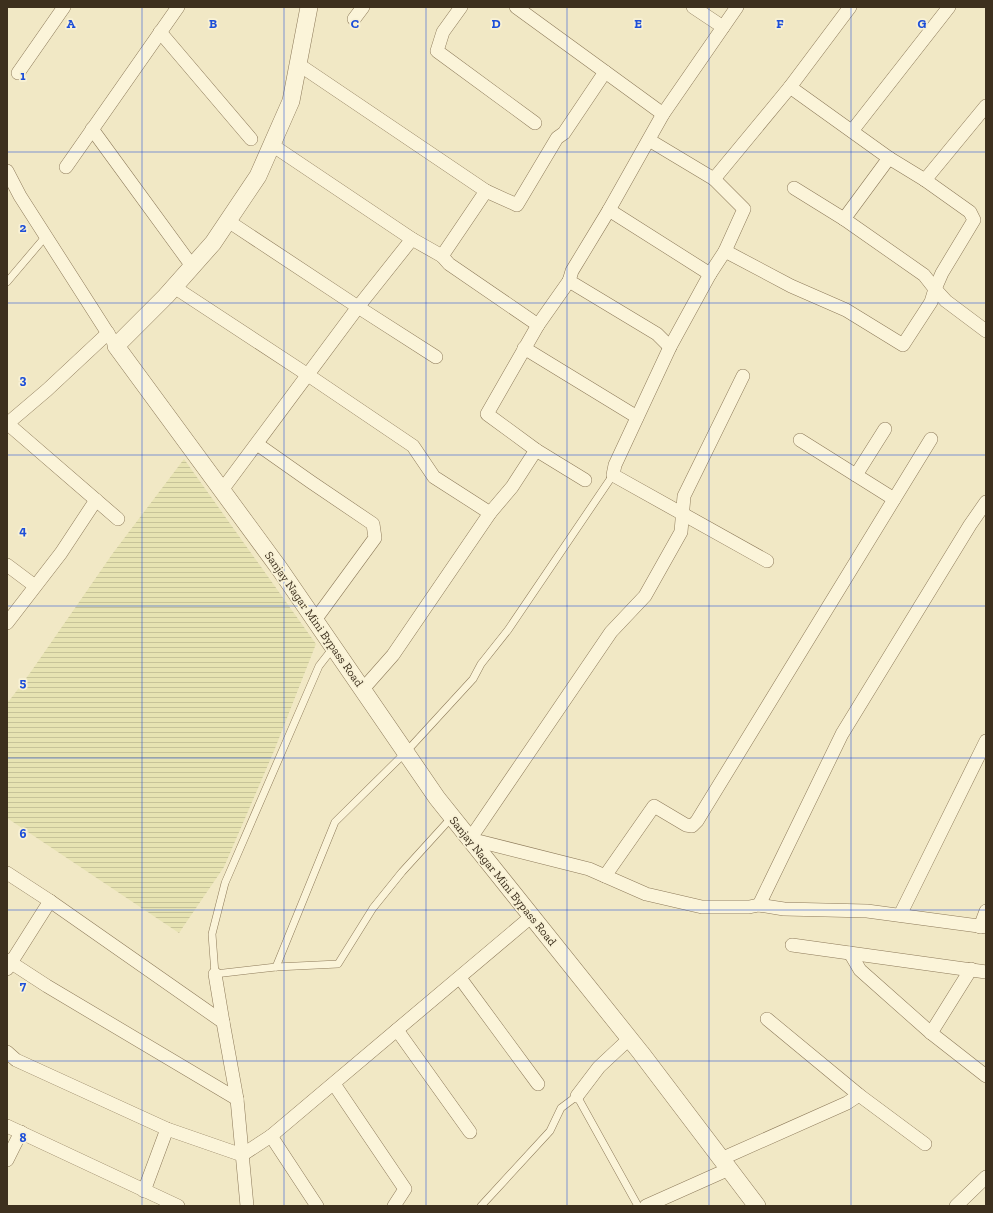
<svg xmlns="http://www.w3.org/2000/svg" width="993" height="1213" font-family="'Zilla Slab',serif">
  <defs>
    <pattern id="farmland-rules" width="6" height="5" patternUnits="userSpaceOnUse"><rect width="6" height="5" fill="#e7e3b2"/><path d="M0 2.5h6" fill="none" stroke="#c7c399"/></pattern>
  </defs>
  <rect width="100%" height="100%" fill="#f1e8c5"/>
  <!-- farmland -->
  <polygon fill="url(#farmland-rules)" points="184,459 316,644 274,751 224,867 179,933 7,818 7,700 9,701 30,673 113,553"/>
  <g fill="none" stroke-linecap="round" stroke-linejoin="round">
    <!-- service casing -->
    <g stroke="#8d7a5a" stroke-width="8">
      <g id="service">
        <polyline points="7,282 46,236"/>
        <polyline points="333,648 319,666 225,883 212,934 215,974 276,967 338,964 373,908 402,872 452,817"/>
        <polyline points="276,967 335,822 406,752 473,679 481,664 508,630 613,475"/>
        <polyline points="481,1206 550,1131 561,1108 577,1096 638,1206"/>
      </g>
    </g>
    <!-- minor casing -->
    <g stroke="#8d7a5a" stroke-width="14">
      <g id="minor">
        <polyline points="461,7 443,32 437,51 535,123"/>
        <polyline points="516,7 663,114"/>
        <polyline points="693,7 723,27"/>
        <polyline points="354,19 363,7"/>
        <polyline points="160,32 251,139"/>
        <polyline points="298,64 486,191 517,205 557,138 564,133 605,72"/>
        <polyline points="18,73 64,7"/>
        <polyline points="92,129 192,266"/>
        <polyline points="852,131 949,7"/>
        <polyline points="649,140 714,179 744,209 725,251 710,274 670,347 615,465 613,475 767,561"/>
        <polyline points="272,145 412,239 442,256 449,264 538,325"/>
        <polyline points="66,167 178,7"/>
        <polyline points="7,171 20,196 116,346"/>
        <polyline points="714,179 790,87 850,7"/>
        <polyline points="925,180 986,106"/>
        <polyline points="794,188 844,219 924,275 935,289 946,301 986,331"/>
        <polyline points="609,210 710,274"/>
        <polyline points="844,219 889,158"/>
        <polyline points="228,221 358,307 436,357"/>
        <polyline points="725,251 791,286 846,310 903,345 931,302 935,289 942,273 974,220 970,212 925,180 889,158 790,87"/>
        <polyline points="442,256 486,191"/>
        <polyline points="569,281 538,325 487,414 536,450 585,480"/>
        <polyline points="174,287 308,375 413,446 434,477 490,513"/>
        <polyline points="670,347 657,334 569,281 572,271 609,210 663,114 737,7"/>
        <polyline points="524,348 637,417"/>
        <polyline points="743,376 684,496 681,532 645,596 611,632 470,839 589,869 646,894 702,907 749,907 759,905 784,909 867,911 986,927"/>
        <polyline points="7,424 47,390 108,333"/>
        <polyline points="8,424 118,519"/>
        <polyline points="800,440 894,499"/>
        <polyline points="257,444 311,482 373,524 375,538 315,620"/>
        <polyline points="856,475 885,429"/>
        <polyline points="222,490 358,307 412,239"/>
        <polyline points="7,565 35,586"/>
        <polyline points="7,623 61,553 96,500"/>
        <polyline points="363,689 393,655 490,513 512,487 536,450"/>
        <polyline points="7,873 50,901 223,1022"/>
        <polyline points="605,876 654,806 686,825 692,826 697,821 931,439"/>
        <polyline points="759,905 842,734 970,525 986,502"/>
        <polyline points="900,915 986,741"/>
        <polyline points="980,927 986,911"/>
        <polyline points="792,945 986,972"/>
        <polyline points="850,953 860,970 931,1033 986,1076"/>
        <polyline points="7,960 47,986 237,1099"/>
        <polyline points="7,969 50,901"/>
        <polyline points="215,974 223,1022 237,1099 247,1206"/>
        <polyline points="460,978 538,1084"/>
        <polyline points="767,1019 859,1095 925,1144"/>
        <polyline points="397,1030 470,1132"/>
        <polyline points="931,1033 971,969"/>
        <polyline points="7,1052 16,1060 167,1129 242,1155"/>
        <polyline points="334,1084 405,1189 394,1206"/>
        <polyline points="577,1096 599,1067 629,1039"/>
        <polyline points="7,1126 178,1206"/>
        <polyline points="271,1136 317,1206"/>
        <polyline points="242,1155 271,1136 532,916"/>
        <polyline points="721,1159 847,1103 859,1095"/>
        <polyline points="7,1160 21,1132"/>
        <polyline points="144,1191 167,1129"/>
        <polyline points="646,1206 729,1169"/>
        <polyline points="956,1206 986,1177"/>
      </g>
    </g>
    <!-- tertiary casing -->
    <g stroke="#8d7a5a" stroke-width="18">
      <polyline id="tertiary" points="309,7 291,101 258,176 213,243 166,296 116,346 279,568 437,798 641,1053 757,1206"/>
    </g>
    <!-- service -->
    <use href="#service" stroke="#fbf4d9" stroke-width="7"/>
    <!-- minor -->
    <use href="#minor" stroke="#fbf4d9" stroke-width="13"/>
    <!-- tertiary -->
    <use href="#tertiary" stroke="#fbf4d9" stroke-width="17"/>
  </g>
  <!-- grid -->
  <path fill="none" stroke="#1d4ed8" stroke-width="1" stroke-opacity="0.55" d="M 142,7 L 142,1206M 284,7 L 284,1206M 426,7 L 426,1206M 567,7 L 567,1206M 709,7 L 709,1206M 851,7 L 851,1206M 7,152 L 986,152M 7,303 L 986,303M 7,455 L 986,455M 7,606 L 986,606M 7,758 L 986,758M 7,910 L 986,910M 7,1061 L 986,1061"/>
  <g text-anchor="middle" dominant-baseline="central" stroke-width="3.5" stroke-linejoin="round" paint-order="stroke">
    <!-- street labels -->
    <g font-size="12" fill="#3d301e" stroke="#f8f1d5">
      <text transform="translate(314 619) rotate(55)">Sanjay Nagar Mini Bypass Road</text>
      <text transform="translate(503 881) rotate(51)">Sanjay Nagar Mini Bypass Road</text>
    </g>
  </g>
  <g font-size="13" text-anchor="middle" font-weight="bold" fill="#1d4ed8" stroke="#f8f1d5" stroke-width="3.5" stroke-linejoin="round" paint-order="stroke">
    <text x="71" y="28">A</text>
    <text x="213" y="28">B</text>
    <text x="355" y="28">C</text>
    <text x="496" y="28">D</text>
    <text x="638" y="28">E</text>
    <text x="780" y="28">F</text>
    <text x="922" y="28">G</text>
    <text x="23" y="80">1</text>
    <text x="23" y="232">2</text>
    <text x="23" y="384">3</text>
    <text x="23" y="535">4</text>
    <text x="23" y="687">5</text>
    <text x="23" y="838">6</text>
    <text x="23" y="990">7</text>
    <text x="23" y="1142">8</text>
  </g>
  <!-- border -->
  <rect width="993" height="1213" fill="none" stroke="#3d301e" stroke-width="16"/>
</svg>
